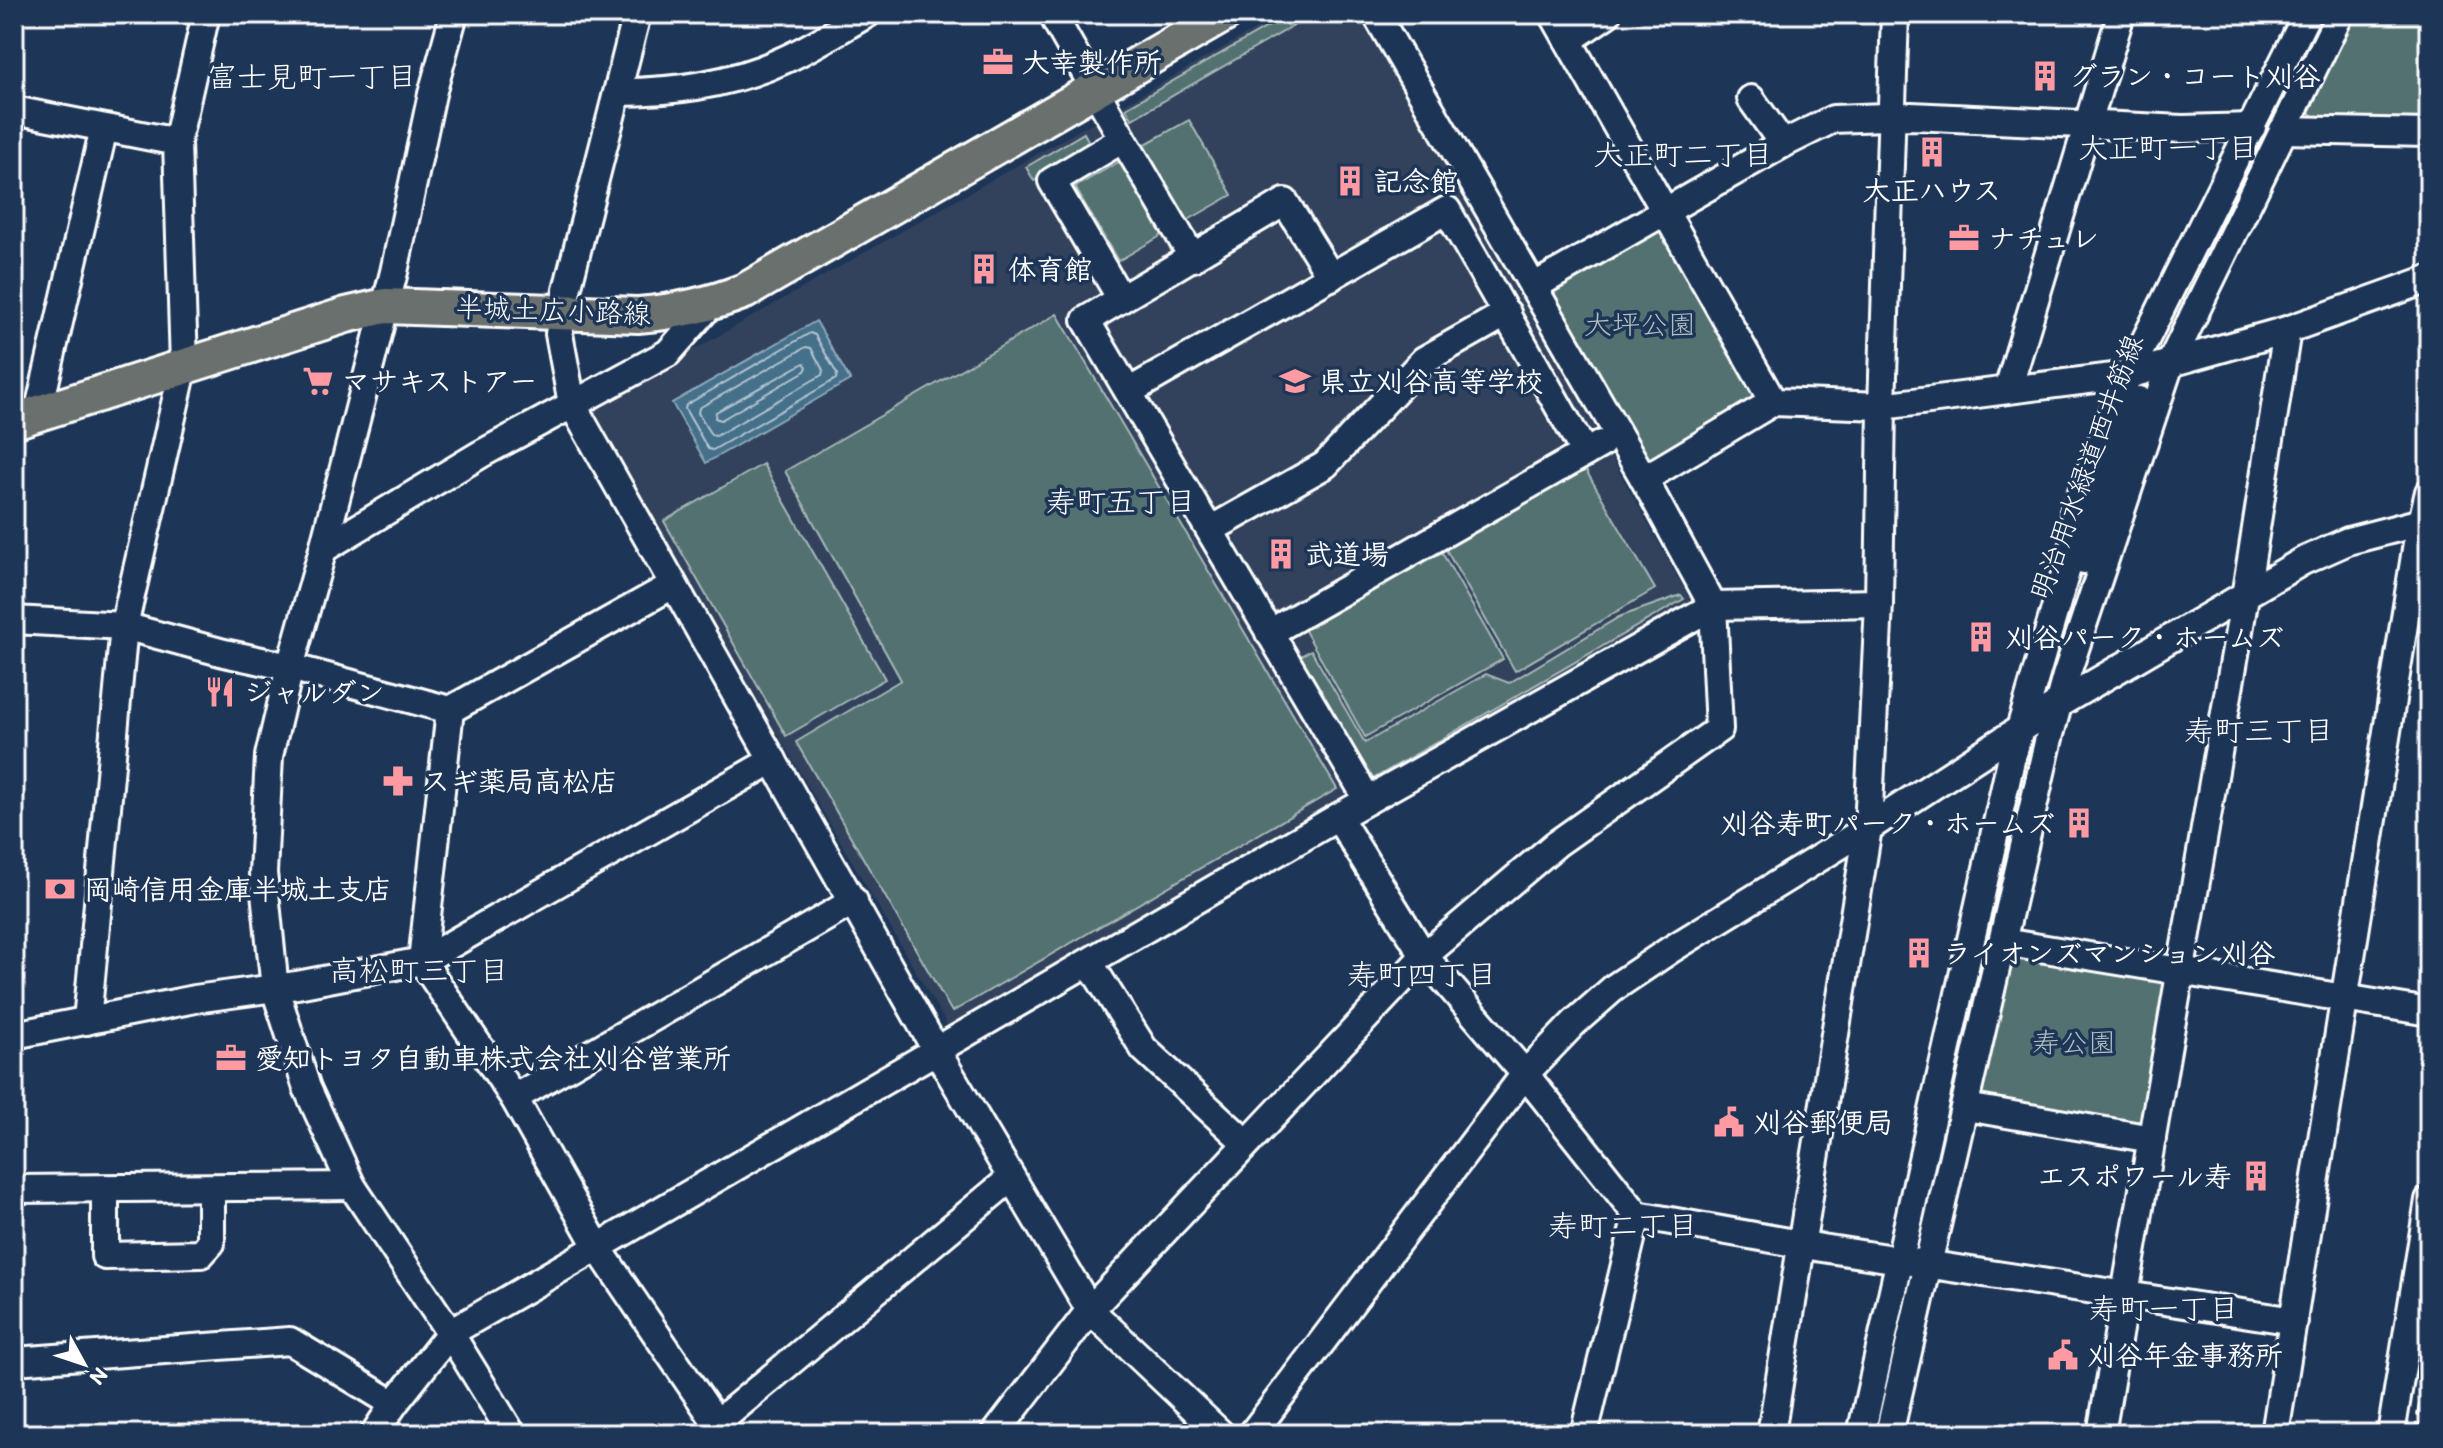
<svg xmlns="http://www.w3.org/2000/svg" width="2443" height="1448" font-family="Itim,'Klee One',sans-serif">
  <rect width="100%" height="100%" fill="#1d3557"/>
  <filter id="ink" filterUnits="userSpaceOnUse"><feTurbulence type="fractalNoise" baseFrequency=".0125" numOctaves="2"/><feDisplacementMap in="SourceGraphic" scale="16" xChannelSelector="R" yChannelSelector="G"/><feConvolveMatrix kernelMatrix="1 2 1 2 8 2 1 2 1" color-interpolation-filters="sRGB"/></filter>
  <g filter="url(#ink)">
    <!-- built -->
    <polygon fill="#30425c" points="1282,14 1366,14 1692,603 950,1030 589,410"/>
    <!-- green -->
    <g fill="#527170" stroke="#a8b8b8" stroke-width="2">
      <polygon points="1290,14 1314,14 1132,119 1126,108"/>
      <polygon points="2353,14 2429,14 2429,121 2315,118 2306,109"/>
      <polygon points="1189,120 1232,195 1183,223 1140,147"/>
      <polygon points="1084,133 1092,148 1034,181 1026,167"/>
      <polygon points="1122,160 1164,234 1118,261 1075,187"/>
      <polygon points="1662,227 1756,400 1645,465 1545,292"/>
      <polygon points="1057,314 1337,789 952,1012 796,742 901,680 785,471"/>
      <polygon points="763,464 885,679 786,736 664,521"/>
      <polygon points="1584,467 1655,589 1515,671 1445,548"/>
      <polygon points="1441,551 1503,659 1365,737 1304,629"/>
      <polygon points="1681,595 1684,599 1371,780 1297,658 1311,650 1365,743 1486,674 1509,683 1619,617"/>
      <polygon points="2011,955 2168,982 2143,1129 1977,1102"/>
    </g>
    <!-- water -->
    <polygon fill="#446f8a" stroke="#8fa9b9" stroke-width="2" points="816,321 850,380 706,463 672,403"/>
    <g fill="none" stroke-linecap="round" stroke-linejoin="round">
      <!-- shore -->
      <g stroke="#b4c5d0" stroke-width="2">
        <polygon points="810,333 815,335 837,374 836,379 713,450 708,449 685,409 686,405"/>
        <polygon points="806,347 811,348 823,370 822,375 716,436 711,435 698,413 699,408"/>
        <polygon points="804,363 807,367 805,371 721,420 715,418 716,412"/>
      </g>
      <!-- minor casing -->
      <g stroke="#fff" stroke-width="32">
        <g id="minor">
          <polyline points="454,14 432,94 394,272 323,549 290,667 269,756 263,873 275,989 307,1088 352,1186 450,1333 512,1434"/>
          <polyline points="637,14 567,290 559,334 572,404 936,1050 1090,1310 1221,1434"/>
          <polyline points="1052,14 1123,139 1052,181 1121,299 1086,320 1368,800"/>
          <polyline points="1553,14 1773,402"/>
          <polyline points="1569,40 1607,14"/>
          <path d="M 619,92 C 677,92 733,84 786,59 C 814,46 840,29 867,14"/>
          <polyline points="1751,99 1783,144"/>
          <polyline points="14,110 177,142"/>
          <polyline points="2283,130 2429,133"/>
          <polyline points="1123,139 1193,258"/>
          <polyline points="1533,287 1783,144 1833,119 1911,116 2183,129 2252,127"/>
          <polyline points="1121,299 1285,202 1331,277"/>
          <polyline points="2008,389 2121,14"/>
          <polyline points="1130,391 1447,210 1585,453"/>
          <polyline points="38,413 104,128"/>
          <polyline points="1644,479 1773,402 1882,406 2128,375 2287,330 2429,279"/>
          <polyline points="1210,530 1325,465 1424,360 1507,313"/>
          <polyline points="323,549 481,454 668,353 711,304"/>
          <polyline points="2084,560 2139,400"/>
          <polyline points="14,620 124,626 224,653 290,667 450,710 673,585"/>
          <polyline points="1269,633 1601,444"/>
          <polyline points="450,710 422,961 514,1098 598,1248 724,1434"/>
          <polyline points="1338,817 1424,956 1525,1074 1637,1215"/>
          <polyline points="2003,942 2429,1012"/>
          <polyline points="1089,962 1144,1049 1245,1142"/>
          <polyline points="87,1021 124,626 184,365 177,142 206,14"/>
          <polyline points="14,1035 195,999 297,985 422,961 773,760"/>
          <polyline points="514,1098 854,901"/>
          <polyline points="1966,1107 2152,1139"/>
          <polyline points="14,1189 352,1186"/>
          <polyline points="105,1189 105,1256 201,1254 211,1243 211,1188"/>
          <polyline points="14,1361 290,1341 394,1404"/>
          <polyline points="717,1423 1011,1178"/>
          <polyline points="374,1434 394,1404 450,1333 1338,817 1713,606 1879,603"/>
          <polyline points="995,1434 1090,1310 1424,956 1556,844 1719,729 1713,606 1644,479 1376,14"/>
          <polyline points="1252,1434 1525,1074 1574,1023 1615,987 1670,950 1868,828 2057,705 2303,561 2348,541 2429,520"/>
          <polyline points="1584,1434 1637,1215 1822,1248 2294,1321"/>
          <polyline points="1771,1434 1868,828 1879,603 1882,406 1895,14"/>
          <polyline points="1861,1434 2011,760 2076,537 2074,512 2128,375 2307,14"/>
          <polyline points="1889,1434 2049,738 2066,676 2170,364 2340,14"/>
          <polyline points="2101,1434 2250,567 2287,330"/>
          <polyline points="2275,1434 2417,543 2429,492"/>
          <polyline points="2391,1434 2429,1200"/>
        </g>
      </g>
      <!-- major casing -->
      <g stroke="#fff" stroke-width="40">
        <path id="major" d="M 14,421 L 346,315 L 385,306 L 638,315 C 676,312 709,305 745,291 L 1225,14"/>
      </g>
      <!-- minor -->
      <use href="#minor" stroke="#1d3557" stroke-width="26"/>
      <!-- major -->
      <use href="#major" stroke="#6a706d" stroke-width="34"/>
      <!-- rail -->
      <polyline stroke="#fff" stroke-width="6" stroke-dasharray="12 6" stroke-linecap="butt" points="2416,1434 2429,1357"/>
    </g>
  </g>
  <!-- icons -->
  <defs>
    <g id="office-bare" transform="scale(2.4)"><path d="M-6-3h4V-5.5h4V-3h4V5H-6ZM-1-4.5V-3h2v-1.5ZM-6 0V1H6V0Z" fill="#ff9aa2" stroke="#1d3557" stroke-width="2.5" paint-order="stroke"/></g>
    <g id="building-bare" transform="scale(2.4)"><path d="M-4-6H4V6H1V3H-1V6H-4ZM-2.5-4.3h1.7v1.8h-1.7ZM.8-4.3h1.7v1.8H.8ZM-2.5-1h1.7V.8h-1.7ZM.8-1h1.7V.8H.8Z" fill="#ff9aa2" stroke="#1d3557" stroke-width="2.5" paint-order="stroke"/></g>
    <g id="supermarket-bare" transform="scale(2.4)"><path d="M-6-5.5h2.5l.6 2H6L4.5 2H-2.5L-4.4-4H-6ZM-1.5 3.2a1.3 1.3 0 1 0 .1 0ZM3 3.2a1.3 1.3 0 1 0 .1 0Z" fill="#ff9aa2" stroke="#1d3557" stroke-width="2.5" paint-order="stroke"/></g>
    <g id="school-bare" transform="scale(2.4)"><path d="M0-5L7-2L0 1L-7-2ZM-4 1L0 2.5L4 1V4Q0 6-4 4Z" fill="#ff9aa2" stroke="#1d3557" stroke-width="2.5" paint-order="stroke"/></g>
    <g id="restaurant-bare" transform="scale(2.4)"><path d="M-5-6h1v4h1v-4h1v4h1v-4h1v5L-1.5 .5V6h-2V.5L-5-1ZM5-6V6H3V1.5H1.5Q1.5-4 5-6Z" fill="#ff9aa2" stroke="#1d3557" stroke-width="2.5" paint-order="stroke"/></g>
    <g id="pharmacy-bare" transform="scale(2.4)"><path d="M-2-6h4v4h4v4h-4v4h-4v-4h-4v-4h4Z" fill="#ff9aa2" stroke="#1d3557" stroke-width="2.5" paint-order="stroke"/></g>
    <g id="bank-bare" transform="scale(2.4)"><path d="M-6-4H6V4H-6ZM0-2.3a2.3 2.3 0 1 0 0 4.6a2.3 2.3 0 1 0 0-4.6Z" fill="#ff9aa2" stroke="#1d3557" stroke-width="2.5" paint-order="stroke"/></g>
    <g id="civic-bare" transform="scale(2.4)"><path d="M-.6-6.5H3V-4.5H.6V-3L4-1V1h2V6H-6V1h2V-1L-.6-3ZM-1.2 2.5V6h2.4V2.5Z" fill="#ff9aa2" stroke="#1d3557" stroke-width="2.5" paint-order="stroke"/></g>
  </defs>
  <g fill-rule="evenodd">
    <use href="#office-bare" x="998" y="62"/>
    <use href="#building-bare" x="2045" y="76"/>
    <use href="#building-bare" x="1932" y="152"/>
    <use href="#building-bare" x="1350" y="181"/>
    <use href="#office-bare" x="1964" y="238"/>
    <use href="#building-bare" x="984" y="269"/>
    <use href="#supermarket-bare" x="318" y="381"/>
    <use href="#school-bare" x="1295" y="381"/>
    <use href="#building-bare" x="1281" y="554"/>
    <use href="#building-bare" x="1981" y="637"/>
    <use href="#restaurant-bare" x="220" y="692"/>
    <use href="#pharmacy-bare" x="398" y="781"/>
    <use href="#building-bare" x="2079" y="823"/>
    <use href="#bank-bare" x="60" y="889"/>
    <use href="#building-bare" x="1919" y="953"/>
    <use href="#office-bare" x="231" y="1058"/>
    <use href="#civic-bare" x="1729" y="1122"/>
    <use href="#building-bare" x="2256" y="1176"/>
    <use href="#civic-bare" x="2063" y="1355"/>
  </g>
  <g text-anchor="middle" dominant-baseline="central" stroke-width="7" stroke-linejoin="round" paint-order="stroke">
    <!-- poi labels -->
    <g font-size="28" font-weight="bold" fill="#fff" stroke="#1d3557" text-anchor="start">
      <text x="1022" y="62">大幸製作所</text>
      <text x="2069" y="76">グラン・コート刈谷</text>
      <text x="1374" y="181">記念館</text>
      <text x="1932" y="190" text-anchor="middle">大正ハウス</text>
      <text x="1988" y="238">ナチュレ</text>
      <text x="1008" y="269">体育館</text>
      <text x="342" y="381">マサキストアー</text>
      <text x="1319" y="381">県立刈谷高等学校</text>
      <text x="1305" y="554">武道場</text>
      <text x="2005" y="637">刈谷パーク・ホームズ</text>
      <text x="244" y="692">ジャルダン</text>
      <text x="422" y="781">スギ薬局高松店</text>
      <text x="2055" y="823" text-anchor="end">刈谷寿町パーク・ホームズ</text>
      <text x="84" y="889">岡崎信用金庫半城土支店</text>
      <text x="1943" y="953">ライオンズマンション刈谷</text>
      <text x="255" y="1058">愛知トヨタ自動車株式会社刈谷営業所</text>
      <text x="1753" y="1122">刈谷郵便局</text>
      <text x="2232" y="1176" text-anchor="end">エスポワール寿</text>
      <text x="2087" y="1355">刈谷年金事務所</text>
    </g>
    <!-- street labels -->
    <g font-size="28" fill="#fff" stroke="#1d3557">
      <text transform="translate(553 310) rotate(2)">半城土広小路線</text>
      <text transform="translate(2086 467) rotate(-70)">明治用水緑道西井筋線</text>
    </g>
    <!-- park labels -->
    <g font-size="28" fill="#b1bfbf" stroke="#1d3557">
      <text x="1640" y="324">大坪公園</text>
      <text x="2074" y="1042">寿公園</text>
    </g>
    <!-- neighbourhood labels -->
    <g font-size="30" fill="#fff" stroke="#1d3557">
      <text x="312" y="76">富士見町一丁目</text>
      <text x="2168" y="147">大正町一丁目</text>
      <text x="1683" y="154">大正町二丁目</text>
      <text x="1121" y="501">寿町五丁目</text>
      <text x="2259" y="730">寿町三丁目</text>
      <text x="419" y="970">高松町三丁目</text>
      <text x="1422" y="974">寿町四丁目</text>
      <text x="1623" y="1225">寿町二丁目</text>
      <text x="2164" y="1308">寿町一丁目</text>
    </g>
  </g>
  <!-- margin -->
  <rect width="2443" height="1448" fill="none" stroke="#1d3557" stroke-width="48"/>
  <rect x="24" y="24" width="2395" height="1400" fill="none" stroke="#fff" stroke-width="3" filter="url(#ink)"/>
  <!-- north arrow -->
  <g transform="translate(84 1364) rotate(130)" stroke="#1d3557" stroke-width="6" paint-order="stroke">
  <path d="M0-6L14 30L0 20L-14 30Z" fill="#ffffff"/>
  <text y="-12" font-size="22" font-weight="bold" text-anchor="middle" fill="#ffffff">N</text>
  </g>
</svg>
